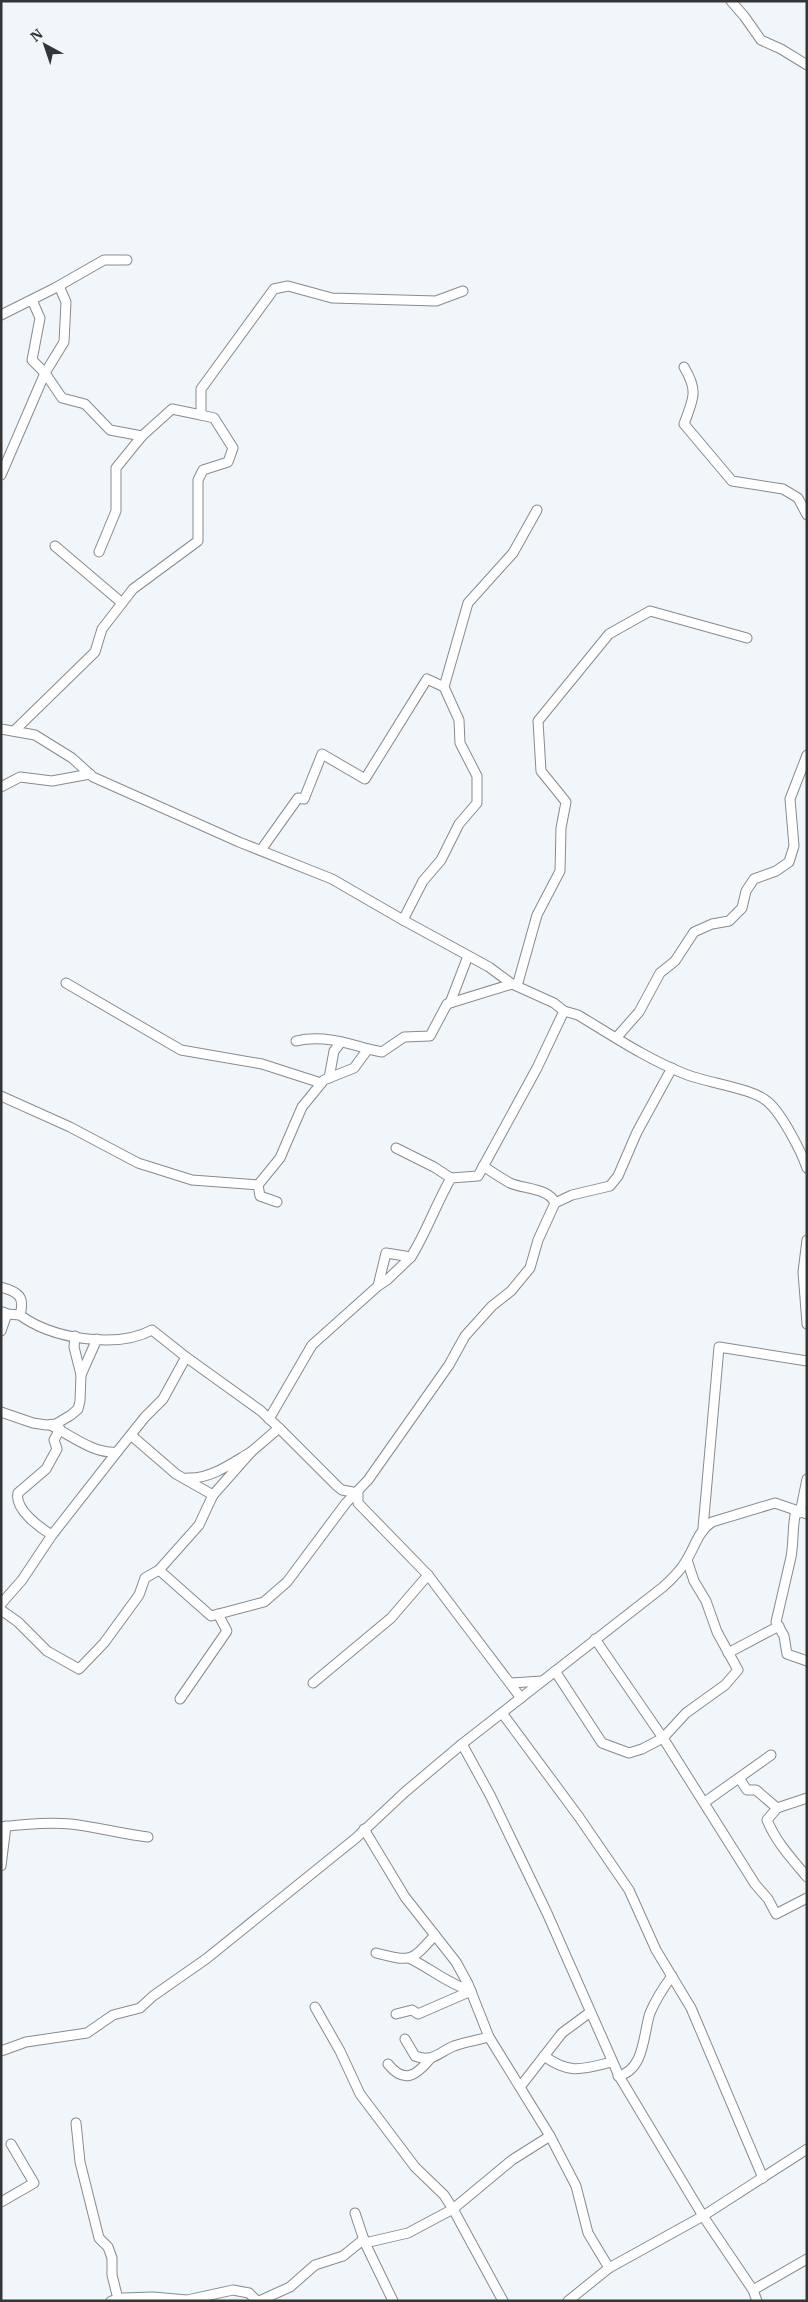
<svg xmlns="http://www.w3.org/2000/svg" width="808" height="2302" font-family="'IBM Plex Serif',serif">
  <rect width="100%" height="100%" fill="#f1f6fb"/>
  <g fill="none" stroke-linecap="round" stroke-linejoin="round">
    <!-- street casing -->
    <g stroke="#868b8f" stroke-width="11">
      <g id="street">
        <polyline points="731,1 744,16 761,40 781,49 807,65"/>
        <polyline points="32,300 40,318 32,360 45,373 62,398 85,404 110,430 142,436"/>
        <polyline points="1,315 55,288 104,260 127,260"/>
        <path d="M 684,367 C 699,392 693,399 684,424 L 732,481 L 783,489 L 798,498 L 807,515"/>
        <polyline points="1,475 45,373 64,342 66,302 59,286"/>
        <polyline points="55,546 122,603"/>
        <polyline points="99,552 116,511 116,468 142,436 172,409 201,415 201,389 274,289 288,286 332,298 436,301 463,291"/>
        <path d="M 1,729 L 35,735 L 72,758 L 93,777 L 239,842 L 332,879 L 403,920 L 489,967 L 512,984 L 554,1003 L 564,1011 L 578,1015 C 613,1036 647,1059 685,1074 C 707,1083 753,1088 768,1102 C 782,1114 801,1151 807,1168"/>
        <polyline points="14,731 95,652 102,629 133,589 198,541 198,480 203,470 228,462 233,448 214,418 201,415"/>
        <polyline points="1,787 20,777 52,781 90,774"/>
        <polyline points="261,850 298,798 304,799 322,754 365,779 427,679 444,687"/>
        <polyline points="403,920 423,881 441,860 459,824 477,803 477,776 460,743 459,720 444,687 468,603 513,553 537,510"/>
        <polyline points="66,983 181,1050 262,1064 321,1083"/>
        <polyline points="517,986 537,915 560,871 561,828 566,802 541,771 538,721 609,634 650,611 747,638"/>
        <polyline points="450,1003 468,956"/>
        <polyline points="616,1038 639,1012 660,973 675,961 694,932 712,924 729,921 742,908 746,891 754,879 776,871 789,862 794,846 790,799 807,755"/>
        <path d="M 296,1041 C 320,1035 345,1042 368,1049"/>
        <polyline points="329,1078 334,1051 341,1042"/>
        <polyline points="1,1096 70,1127 138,1163 192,1180 258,1185 280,1158 302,1107 324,1080 354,1068 368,1049 382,1052 404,1037 430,1036 447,1004 512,984"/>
        <polyline points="396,1148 434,1167 451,1178"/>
        <polyline points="258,1185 260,1196 277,1202"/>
        <polyline points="555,1203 572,1195 610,1186 618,1176 637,1132 672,1068"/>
        <polyline points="807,1240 803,1272 807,1324"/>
        <path d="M 411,1257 C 427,1231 436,1204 451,1178 L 478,1176 L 537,1068 L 564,1011"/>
        <path d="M 1,1287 C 19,1292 25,1297 20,1315 L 7,1314"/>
        <path d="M 20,1315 C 52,1339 117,1349 152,1330 L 186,1357 L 163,1399 L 145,1417 L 117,1452 C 93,1454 71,1435 50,1425"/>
        <polyline points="1,1331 7,1314 3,1312"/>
        <polyline points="75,1336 74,1347 81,1375"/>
        <polyline points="186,1357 261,1411 279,1428 251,1452"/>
        <polyline points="1,1412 33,1423 46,1425 56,1424 71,1415 78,1409 80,1401 81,1375 97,1339"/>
        <polyline points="269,1419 312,1345 378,1286 386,1253 411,1257 387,1280 378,1286"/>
        <polyline points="279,1428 337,1486 342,1490 358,1493 358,1503 428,1575 521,1698"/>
        <path d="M 188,1478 C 211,1479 232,1463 251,1452 L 213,1495"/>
        <path d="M 796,1511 C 792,1526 794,1541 791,1557 C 786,1578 781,1600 776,1622 L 784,1636 L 787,1654 L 807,1661"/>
        <polyline points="800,1513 807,1479"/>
        <polyline points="703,1528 719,1347 807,1361"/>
        <path d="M 52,1535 C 40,1528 14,1509 18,1493 L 46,1469 L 57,1449 L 54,1440 L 60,1429"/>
        <path d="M 159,1570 L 211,1616 L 264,1602 L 287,1582 L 346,1503 L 368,1480 L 449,1365 L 465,1336 L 492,1306 L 511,1291 L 530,1268 L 538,1240 L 555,1203 C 549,1188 523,1189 510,1183 C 501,1178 492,1172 483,1166"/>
        <polyline points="1,1604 22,1580 52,1535 117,1452"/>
        <polyline points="1,1610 18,1622 47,1651 79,1669 104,1643 139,1595 145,1578 159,1570 199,1525 213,1495 176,1474 132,1436"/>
        <polyline points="595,1639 663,1738 755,1884 768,1899 776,1914 807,1898"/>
        <polyline points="728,1653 779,1626"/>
        <polyline points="555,1671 602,1743 629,1753 642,1749 663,1738 686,1713 725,1685 738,1670 717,1632 706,1601 694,1581 687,1560"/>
        <polyline points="313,1683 391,1618 428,1575"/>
        <polyline points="511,1683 542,1681"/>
        <polyline points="180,1699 227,1631 218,1614"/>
        <polyline points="502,1713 579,1817 629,1890 656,1950 691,2008 763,2178"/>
        <polyline points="462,1744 490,1795 547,1913 619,2076 703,2216 753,2290 757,2301"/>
        <path d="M 739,1778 L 747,1790 L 756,1790 L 777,1808 L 767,1820 C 776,1842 792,1859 807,1877"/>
        <polyline points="705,1802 771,1755"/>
        <polyline points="777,1808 807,1798"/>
        <path d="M 1,1827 C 24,1824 48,1822 71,1824 C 97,1827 122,1834 148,1837"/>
        <polyline points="364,1829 405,1897 456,1962 468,1984 489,2037 550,2136 576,2186 588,2233 609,2268"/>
        <polyline points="1,1866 6,1826"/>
        <path d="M 376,1953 C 411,1962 411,1962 435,1935"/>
        <path d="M 409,1958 C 430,1968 448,1984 471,1991"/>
        <polyline points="315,2007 340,2051 360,2094 415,2167 444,2195 453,2209 408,2233 365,2243"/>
        <polyline points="396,2014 412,2010 418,2014 471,1991"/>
        <path d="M 405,2039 L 415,2056 C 433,2063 439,2052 454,2046 C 465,2042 478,2040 489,2037"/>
        <path d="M 1,2051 L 26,2042 L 87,2033 L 113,2015 L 140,2008 L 153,1996 L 206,1959 L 356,1838 L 405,1792 L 462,1744 L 663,1587 C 672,1579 680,1571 686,1561 C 695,1547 698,1531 712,1522 L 775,1503 L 807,1514"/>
        <path d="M 544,2056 C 570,2075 583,2069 612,2062"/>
        <path d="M 388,2064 C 404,2084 416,2076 430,2059"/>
        <path d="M 618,2076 C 645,2070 643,2034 650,2013 C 656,1999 663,1988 672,1976"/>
        <polyline points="520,2087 562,2033 589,2013"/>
        <polyline points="76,2123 80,2162 99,2238 108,2247 112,2258 112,2275 118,2299"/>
        <polyline points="1,2202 34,2183 11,2144"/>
        <polyline points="355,2213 365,2243 393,2301"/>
        <polyline points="753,2290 807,2259"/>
        <polyline points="111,2301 123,2298 153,2297 187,2300 233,2290 249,2293 257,2301"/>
        <polyline points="259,2301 290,2287 315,2265 343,2256 364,2239"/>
        <polyline points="503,2301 453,2209 512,2160 550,2136"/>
        <polyline points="568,2301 609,2268 703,2216 807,2149"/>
      </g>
    </g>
    <!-- street -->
    <use href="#street" stroke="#fff" stroke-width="9"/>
  </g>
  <!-- border -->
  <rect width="808" height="2302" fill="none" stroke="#333537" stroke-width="5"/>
  <!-- north arrow -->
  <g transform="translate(45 45) rotate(320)" stroke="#f1f6fb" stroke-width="4" paint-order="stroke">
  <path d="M0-4L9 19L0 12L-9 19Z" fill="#333537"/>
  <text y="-8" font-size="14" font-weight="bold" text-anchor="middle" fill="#333537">N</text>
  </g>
</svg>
